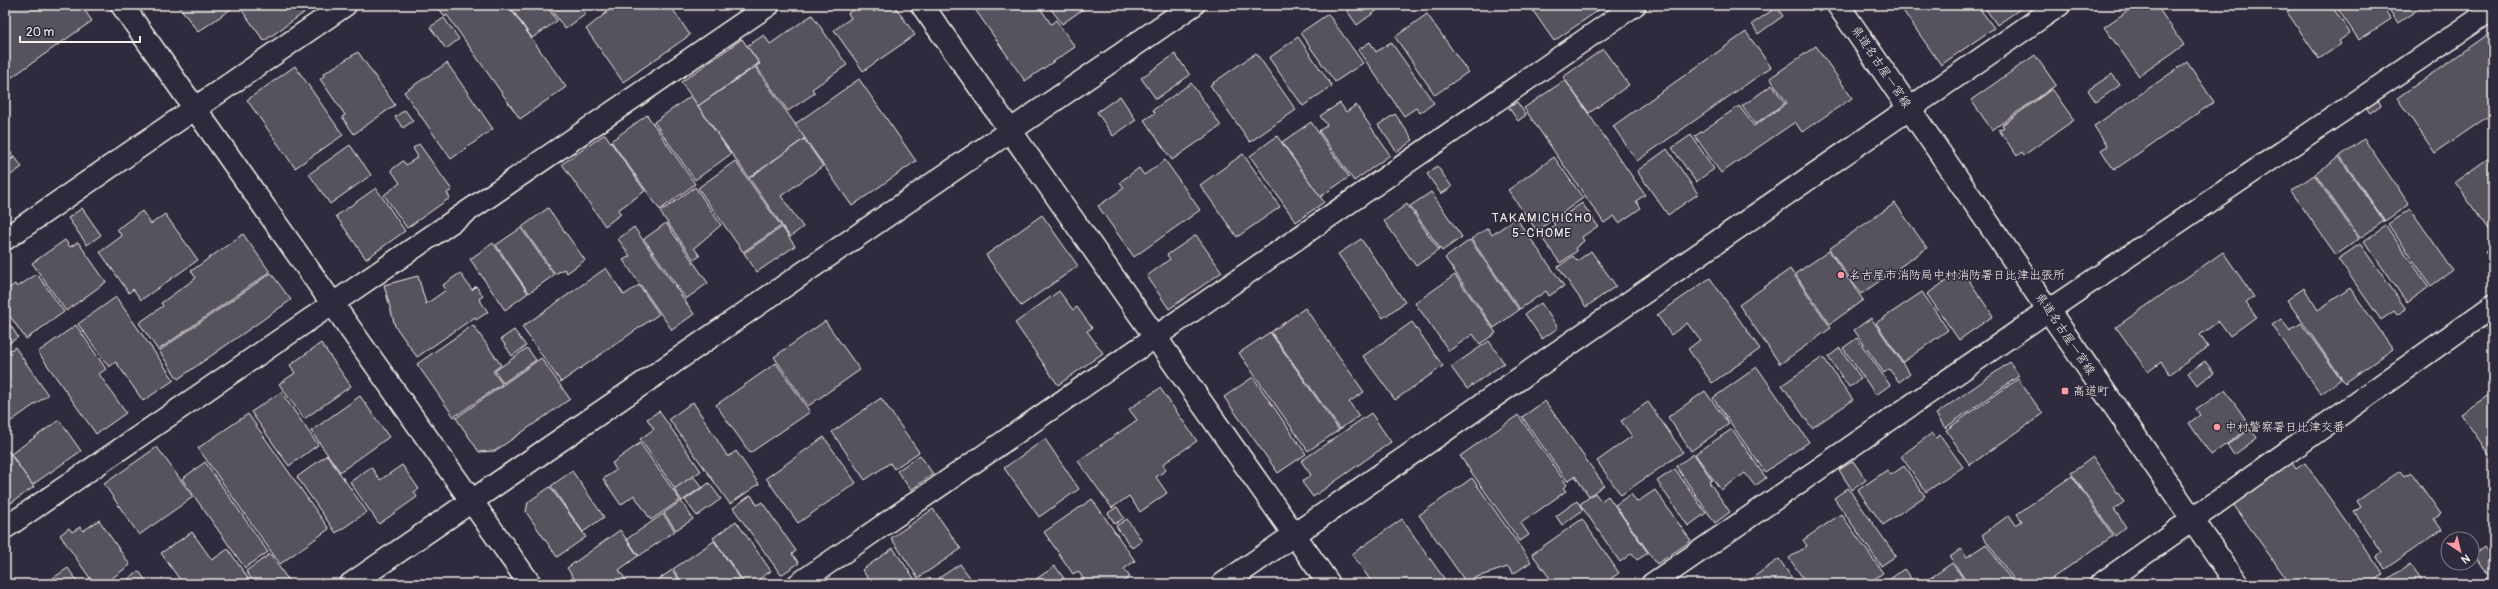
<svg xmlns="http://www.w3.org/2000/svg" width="2498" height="589" font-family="Pangolin,'Klee One',sans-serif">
  <rect width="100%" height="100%" fill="#2f2a3d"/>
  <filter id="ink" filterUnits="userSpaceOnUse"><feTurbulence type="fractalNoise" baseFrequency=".025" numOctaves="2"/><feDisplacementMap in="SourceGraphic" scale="8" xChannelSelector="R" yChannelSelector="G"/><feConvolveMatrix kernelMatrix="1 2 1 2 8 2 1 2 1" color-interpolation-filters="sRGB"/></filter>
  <g filter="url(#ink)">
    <!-- building -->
    <g fill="#56525f" stroke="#f4f1e8">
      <polygon points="13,5 62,5 64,8 69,5 81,5 92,21 5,82 5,11"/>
      <polygon points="178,5 237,5 198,32"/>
      <polygon points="247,5 315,5 264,41 241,9"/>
      <polygon points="437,5 508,5 566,87 520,119 447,15 445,17"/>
      <polygon points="509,5 546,5 557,21 532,38"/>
      <polygon points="548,5 579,5 586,14 565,29"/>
      <polygon points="616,5 670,5 690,35 623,82 586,29"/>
      <polygon points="860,5 869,5 874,12 883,5 894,5 915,35 863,71 834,30 851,18 848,13"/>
      <polygon points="972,5 1038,5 1051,24 1056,20 1075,47 1025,81"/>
      <polygon points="1048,5 1089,5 1062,24"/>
      <polygon points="1343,5 1376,5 1379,9 1357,25"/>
      <polygon points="1529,5 1606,5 1554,41"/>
      <polygon points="1899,5 1977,5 1994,28 1941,65"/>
      <polygon points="1983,5 2026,5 1997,25"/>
      <polygon points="2136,5 2156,5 2184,45 2139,76 2104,27"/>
      <polygon points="2296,5 2331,5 2350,33 2339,41 2341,44 2319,59 2287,12"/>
      <polygon points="2335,5 2381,5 2391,19 2359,40"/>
      <polygon points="2386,5 2422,5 2423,6 2398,23"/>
      <polygon points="1777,7 1783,16 1758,34 1752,24"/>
      <polygon points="1328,14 1363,63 1335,82 1300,33"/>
      <polygon points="1427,14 1468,72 1435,95 1395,37"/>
      <polygon points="812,15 847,65 812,89 815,93 788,111 756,66 760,64 747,46 764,35 770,44"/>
      <polygon points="444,18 459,39 446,49 430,27"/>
      <polygon points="2493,31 2493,113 2435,153 2397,98"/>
      <polygon points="1746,32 1771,67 1637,161 1613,126"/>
      <polygon points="1298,37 1332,86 1303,106 1269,58"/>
      <polygon points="742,39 759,63 698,106 681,82"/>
      <polygon points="1370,42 1376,52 1391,42 1434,103 1420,113 1416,108 1404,116 1358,50"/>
      <polygon points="1816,46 1852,98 1802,132 1795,122 1721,173 1695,136 1739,106 1754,126 1787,103 1770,78"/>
      <polygon points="1603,49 1629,85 1589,113 1563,77"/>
      <polygon points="358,52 395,105 354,134 342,117 345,115 320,79 324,76 323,74"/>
      <polygon points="1256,53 1296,110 1250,142 1210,85"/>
      <polygon points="1175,54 1190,75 1156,99 1141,78"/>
      <polygon points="2035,55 2056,85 1992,130 1971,100"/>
      <polygon points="2187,62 2214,102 2114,170 2101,150 2107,146 2094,126"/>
      <polygon points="447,63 493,129 451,159 404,92"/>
      <polygon points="295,66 343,135 295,168 247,100"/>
      <polygon points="755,67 805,138 749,178 698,106"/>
      <polygon points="2112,74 2120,85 2096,102 2088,90"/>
      <polygon points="859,79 916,161 852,206 795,124"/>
      <polygon points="1565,80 1645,195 1636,201 1641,208 1619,223 1614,216 1604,223 1524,108"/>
      <polygon points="1191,83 1221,126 1172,160 1144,120 1155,113 1153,110"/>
      <polygon points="1772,85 1785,103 1755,124 1742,106"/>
      <polygon points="2052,89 2074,120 2024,155 2022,152 2017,156 1999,130 2004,127 2002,125"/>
      <polygon points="691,96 731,154 695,180 654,122"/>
      <polygon points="1120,96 1136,120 1113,136 1097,112"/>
      <polygon points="2376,97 2381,105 2370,113 2364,105"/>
      <polygon points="1517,102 1526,115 1518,121 1509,108"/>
      <polygon points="1340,103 1346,112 1356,105 1390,155 1354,181 1319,131 1327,125 1320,116"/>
      <polygon points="405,110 413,121 403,128 395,117"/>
      <polygon points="1395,114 1413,140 1397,152 1378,125"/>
      <polygon points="647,115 695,184 660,210 611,141"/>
      <polygon points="1311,122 1349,177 1320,197 1282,142"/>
      <polygon points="605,134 645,191 618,210 621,214 605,226 562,164"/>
      <polygon points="1691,135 1714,169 1696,182 1672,148"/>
      <polygon points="1277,136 1324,202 1296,222 1250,156"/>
      <polygon points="804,139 823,166 781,196 803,227 790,237 749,178"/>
      <polygon points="2364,139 2409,204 2385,221 2340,156"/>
      <polygon points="5,144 14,157 5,163"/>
      <polygon points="419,144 452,190 447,193 450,198 407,228 384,195 400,183 391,170 403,161 406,165 418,157 413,148"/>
      <polygon points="350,145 371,175 330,204 309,174"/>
      <polygon points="1667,149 1698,194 1668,215 1637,171"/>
      <polygon points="1243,154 1280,207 1237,237 1200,185"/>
      <polygon points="2493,155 2493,230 2490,232 2455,182"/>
      <polygon points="15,157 22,167 5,179 5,164"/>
      <polygon points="1554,157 1583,198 1537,231 1508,190"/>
      <polygon points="2339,157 2384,221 2360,238 2315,174"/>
      <polygon points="1165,160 1200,210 1134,257 1098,206 1124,188 1120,182 1139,168 1144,175"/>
      <polygon points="735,161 781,226 743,252 698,188"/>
      <polygon points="1437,166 1452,187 1441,194 1427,174"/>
      <polygon points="2314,175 2359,239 2336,255 2291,191"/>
      <polygon points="695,187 721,225 694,248 700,256 694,260 660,212"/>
      <polygon points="376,188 405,231 366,259 336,216"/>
      <polygon points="1431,192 1462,237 1442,251 1410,206"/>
      <polygon points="1582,203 1598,226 1582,237 1584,241 1575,248 1577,251 1560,263 1540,235 1555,225 1553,223"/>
      <polygon points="1895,203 1927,248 1861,294 1829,249"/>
      <polygon points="1407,204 1439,250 1416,266 1384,221"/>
      <polygon points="82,208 101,235 87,245 68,218"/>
      <polygon points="548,208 585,260 567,273 564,269 555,274 522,227"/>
      <polygon points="2410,209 2453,270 2431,286 2388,224"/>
      <polygon points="142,211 151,224 165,214 198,260 141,300 133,289 129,293 100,252 122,236 117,229"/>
      <polygon points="1042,215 1078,266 1021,306 986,255"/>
      <polygon points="1516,218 1564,286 1549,296 1546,291 1520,309 1471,239 1488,228 1492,235"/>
      <polygon points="666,223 708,283 686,299 644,239"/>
      <polygon points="2386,226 2429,287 2407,303 2364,241"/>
      <polygon points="634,227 694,314 672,330 623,260 630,256 618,239"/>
      <polygon points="782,227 795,246 757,272 744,253"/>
      <polygon points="521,228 554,275 529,293 496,245"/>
      <polygon points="243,234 270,272 158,350 139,323 163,306 161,303 196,278 191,271"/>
      <polygon points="1196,235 1222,272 1169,309 1147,276 1170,259 1167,255"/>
      <polygon points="1361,239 1405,302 1383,318 1338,254"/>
      <polygon points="65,240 70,247 78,242 106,282 66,311 32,263"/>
      <polygon points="1470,240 1519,310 1494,328 1445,258"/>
      <polygon points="493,243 528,293 505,310 470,259"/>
      <polygon points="2360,244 2406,309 2397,315 2394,311 2381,320 2338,259"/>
      <polygon points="2493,246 2493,263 2485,252"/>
      <polygon points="1591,251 1616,286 1586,307 1558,267 1573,256 1577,261"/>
      <polygon points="1829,251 1863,300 1830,324 1795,274"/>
      <polygon points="2223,252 2254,297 2246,303 2256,317 2230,336 2219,321 2200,335 2208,347 2170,374 2161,362 2148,372 2116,327"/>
      <polygon points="606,268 624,295 639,285 659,314 561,382 522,327"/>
      <polygon points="1790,269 1831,328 1780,364 1739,305"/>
      <polygon points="1962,270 1993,316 1959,340 1927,294"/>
      <polygon points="271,273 291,300 178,379 159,351"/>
      <polygon points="460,273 472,290 476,286 483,296 479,299 488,312 476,320 475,317 417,357 395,326 384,285 418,276 426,304 446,290 443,285"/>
      <polygon points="37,274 64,312 26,339 5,309 5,291 15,284 17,287"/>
      <polygon points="1455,275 1496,333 1480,344 1473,334 1449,351 1415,303"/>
      <polygon points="1710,278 1760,349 1712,383 1688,349 1700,340 1687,323 1671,335 1657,315"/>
      <polygon points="2304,288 2318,310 2350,288 2393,349 2345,383 2287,300"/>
      <polygon points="1059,291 1073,310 1077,307 1092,328 1087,331 1103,353 1058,385 1015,323"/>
      <polygon points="1922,292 1948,330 1903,362 1876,323"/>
      <polygon points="116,297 174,380 143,401 116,362 109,367 78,324"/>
      <polygon points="1541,303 1558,328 1542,339 1525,314"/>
      <polygon points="1305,308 1364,392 1349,402 1359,416 1340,429 1271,332"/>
      <polygon points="5,317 18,337 5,346"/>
      <polygon points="1871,318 1910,374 1899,382 1889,369 1884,373 1854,330"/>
      <polygon points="2281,319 2290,331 2301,323 2341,379 2321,394 2272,325"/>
      <polygon points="825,321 860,370 808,406 774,357"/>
      <polygon points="1412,322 1443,366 1395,400 1363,356"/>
      <polygon points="2493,324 2493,339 2486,329"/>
      <polygon points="76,325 106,369 99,374 126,413 96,434 38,352"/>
      <polygon points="473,325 501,365 493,371 502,384 454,417 417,364"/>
      <polygon points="514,330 526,346 512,356 501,339"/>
      <polygon points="1270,332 1339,430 1308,451 1239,353"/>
      <polygon points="1857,338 1890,385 1876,395 1843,348"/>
      <polygon points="1489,341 1504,363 1467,389 1451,367"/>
      <polygon points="321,343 351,386 304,419 279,384 295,373 290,365"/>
      <polygon points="15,347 48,395 7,424 5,421 5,354"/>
      <polygon points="527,348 536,360 503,383 495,371"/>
      <polygon points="1840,348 1861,378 1849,387 1828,357"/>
      <polygon points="1823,357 1853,400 1812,428 1782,385"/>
      <polygon points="541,358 570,399 495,451 479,452 456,418"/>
      <polygon points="2205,361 2214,373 2197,385 2188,373"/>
      <polygon points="2010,362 2019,376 1945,428 1936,414"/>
      <polygon points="776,363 810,412 750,453 716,405"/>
      <polygon points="1757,367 1809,442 1765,472 1713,398"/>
      <polygon points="1253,377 1306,454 1278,473 1224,397"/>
      <polygon points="2018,379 2043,414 1970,465 1946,430"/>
      <polygon points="1160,388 1197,441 1163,464 1166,470 1156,477 1167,493 1140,512 1129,496 1112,508 1078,461 1137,420 1129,409"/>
      <polygon points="2225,390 2251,427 2211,455 2189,423 2200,415 2196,410"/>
      <polygon points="1705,391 1729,424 1691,451 1668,417"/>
      <polygon points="281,392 318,445 289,466 251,412"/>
      <polygon points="2493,392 2493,460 2461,414"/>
      <polygon points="360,396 389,437 340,472 311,431"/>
      <polygon points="881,398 919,452 894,469 890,463 865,480 832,432"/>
      <polygon points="1545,401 1604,485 1589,496 1575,476 1567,481 1522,417"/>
      <polygon points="693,402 728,457 736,451 759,484 730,504 669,419"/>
      <polygon points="1648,402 1683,452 1621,495 1597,461 1632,436 1621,421"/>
      <polygon points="659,411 701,471 675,489 640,439 654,429 647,419"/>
      <polygon points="1371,413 1391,442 1313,497 1302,482 1311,475 1301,461"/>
      <polygon points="248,414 329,529 280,564 198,448"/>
      <polygon points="1518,415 1567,485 1563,488 1566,491 1521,523 1529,535 1520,541 1460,456"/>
      <polygon points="59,420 81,451 32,485 11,454"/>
      <polygon points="1732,429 1766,478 1755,486 1745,473 1721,490 1695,454"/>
      <polygon points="2251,429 2257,438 2234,455 2227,445"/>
      <polygon points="1932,433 1936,438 1940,435 1963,467 1926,492 1901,456"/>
      <polygon points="824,437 856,483 798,523 766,478"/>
      <polygon points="1045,439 1079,489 1039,517 1004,468"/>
      <polygon points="640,443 680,500 651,520 634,495 621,505 603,479 616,470 612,463"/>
      <polygon points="5,447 34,487 11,503 5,495"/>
      <polygon points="157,447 193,497 139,535 104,484"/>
      <polygon points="1694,454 1712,480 1709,482 1730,512 1715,523 1676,466"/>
      <polygon points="327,455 367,512 336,533 297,477"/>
      <polygon points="920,455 933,474 911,490 897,471"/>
      <polygon points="2093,457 2124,502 2114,509 2126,527 2115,536 2071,473"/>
      <polygon points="1853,461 1866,480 1852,490 1839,470"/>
      <polygon points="205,462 268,552 245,568 182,479"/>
      <polygon points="2292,463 2296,469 2305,463 2383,574 2369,584 2290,584 2233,504"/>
      <polygon points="402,465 419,489 414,492 417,497 379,524 350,482 371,467 380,480"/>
      <polygon points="1904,466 1925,496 1883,525 1858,490 1887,470 1891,475"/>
      <polygon points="1675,469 1706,513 1688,526 1657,481"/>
      <polygon points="572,471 604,517 583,532 551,486"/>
      <polygon points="2400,471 2404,476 2411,472 2441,514 2434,519 2442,530 2385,569 2376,556 2381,552 2354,512 2361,507 2357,501"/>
      <polygon points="693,476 702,487 682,501 674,489"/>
      <polygon points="2072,476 2113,536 2044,584 2017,584 1982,535 2009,515 2016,525 2022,521 2017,514"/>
      <polygon points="1472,478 1531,562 1513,574 1508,567 1465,581 1419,515"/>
      <polygon points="709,483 721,499 697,516 685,500"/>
      <polygon points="550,487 586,537 557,557 526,512 528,502"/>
      <polygon points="1848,488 1896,556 1881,566 1834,498"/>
      <polygon points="1655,490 1691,541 1657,564 1615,505 1631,494 1637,502"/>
      <polygon points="1595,493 1601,501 1608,496 1648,553 1637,560 1632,553 1620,562 1580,504"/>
      <polygon points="751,495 757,505 762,502 796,551 792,554 799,563 781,575 733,508"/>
      <polygon points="1092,499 1135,561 1124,569 1130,577 1120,584 1087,584 1078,571 1073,574 1044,532"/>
      <polygon points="681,501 693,519 676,530 664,513"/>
      <polygon points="1577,501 1583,510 1562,525 1556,516"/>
      <polygon points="1117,507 1124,518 1115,524 1108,513"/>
      <polygon points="933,509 961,549 918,578 891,538"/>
      <polygon points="663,514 675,531 639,556 627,539"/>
      <polygon points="1841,514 1883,573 1867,584 1807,584 1789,558 1807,546 1803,540"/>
      <polygon points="1127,519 1142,541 1132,548 1116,526"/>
      <polygon points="1402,519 1448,584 1373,584 1352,554"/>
      <polygon points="1582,519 1619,573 1603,584 1554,584 1532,554"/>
      <polygon points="99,520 130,565 104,584 94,584 60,535 69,528 72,532 80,527 83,531"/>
      <polygon points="736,521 771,571 752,584 745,584 713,538"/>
      <polygon points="620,530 638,556 619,570 629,584 578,584 567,568"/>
      <polygon points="192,532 212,560 228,549 252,584 183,584 161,553"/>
      <polygon points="714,541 744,584 683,584 673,569"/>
      <polygon points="1986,544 2014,584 1968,584 1950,557 1961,549 1967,557"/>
      <polygon points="2484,547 2493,560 2493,582 2474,555"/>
      <polygon points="893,548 918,584 872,584 862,570"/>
      <polygon points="270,554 291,584 255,584 246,571"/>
      <polygon points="1779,559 1796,584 1750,584 1748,581"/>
      <polygon points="1952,563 1967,584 1922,584"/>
      <polygon points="960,564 975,584 943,584 939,578"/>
      <polygon points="2410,564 2424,584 2381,584"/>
      <polygon points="1055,566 1068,584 1029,584"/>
      <polygon points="68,568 79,584 44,584"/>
      <polygon points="1904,569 1915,584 1883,584"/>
      <polygon points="672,570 682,584 652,584"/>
      <polygon points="139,571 148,584 127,584 125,581"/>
    </g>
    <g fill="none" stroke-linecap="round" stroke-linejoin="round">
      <!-- lane casing -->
      <g stroke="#f4f1e8" stroke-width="24">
        <g id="lane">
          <polyline points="5,528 769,5"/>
          <polyline points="798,584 1635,5"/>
          <polyline points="1652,584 2049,310 2493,9"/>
        </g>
      </g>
      <!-- street casing -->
      <g stroke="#f4f1e8" stroke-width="25">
        <g id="street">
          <polyline points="922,5 1329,584"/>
          <polyline points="5,239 345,5"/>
          <polyline points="2192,520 2493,306"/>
          <polyline points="1223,584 2059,5"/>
        </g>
      </g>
      <!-- secondary casing -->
      <g stroke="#f4f1e8" stroke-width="25">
        <g id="secondary">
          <polyline points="122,5 530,584"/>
          <polyline points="1838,5 2237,584"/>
          <polyline points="351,584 1193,5"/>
          <polyline points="2101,584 2192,520"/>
        </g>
      </g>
      <!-- lane -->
      <use href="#lane" stroke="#2f2a3d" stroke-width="21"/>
      <!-- street -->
      <use href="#street" stroke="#2f2a3d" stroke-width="22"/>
      <!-- secondary -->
      <use href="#secondary" stroke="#2f2a3d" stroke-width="22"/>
    </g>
  </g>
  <!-- markers -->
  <g fill="#ff9aa2" stroke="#2f2a3d" stroke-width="1.5">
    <circle cx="1841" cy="275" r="4"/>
    <rect x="2061" y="387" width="8" height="8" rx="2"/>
    <circle cx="2217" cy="427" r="4"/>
  </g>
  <g text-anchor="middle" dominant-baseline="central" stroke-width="3" stroke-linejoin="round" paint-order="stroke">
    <!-- street labels -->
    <g font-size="12" fill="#f4f1e8" stroke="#2f2a3d">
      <text transform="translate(1881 67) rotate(56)">県道名古屋一宮線</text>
      <text transform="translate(2065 334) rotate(56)">県道名古屋一宮線</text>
    </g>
    <!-- poi labels -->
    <g font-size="12" fill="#f4f1e8" stroke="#2f2a3d" text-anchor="start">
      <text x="1849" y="275">名古屋市消防局中村消防署日比津出張所</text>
      <text x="2073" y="391">高道町</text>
      <text x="2225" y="427">中村警察署日比津交番</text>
    </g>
    <!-- neighbourhood labels -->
    <g font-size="13" letter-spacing="1" fill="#f4f1e8" stroke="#2f2a3d">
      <text x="1542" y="218">TAKAMICHICHO<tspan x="1542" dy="15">5-CHOME</tspan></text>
    </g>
  </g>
  <!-- margin -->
  <rect width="2498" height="589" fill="none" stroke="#2f2a3d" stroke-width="20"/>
  <rect x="10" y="10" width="2478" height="569" fill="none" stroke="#f4f1e8" stroke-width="1.5" filter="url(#ink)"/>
  <!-- north arrow -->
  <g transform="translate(2460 551) rotate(145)"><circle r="19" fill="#2f2a3d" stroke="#7e7a81"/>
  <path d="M0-3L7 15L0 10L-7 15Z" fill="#ff9aa2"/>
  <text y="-6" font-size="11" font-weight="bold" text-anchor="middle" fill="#f4f1e8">N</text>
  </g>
  <!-- scale -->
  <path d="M20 36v6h120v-6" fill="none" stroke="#f4f1e8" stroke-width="2"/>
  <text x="26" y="36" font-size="12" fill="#f4f1e8" stroke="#2f2a3d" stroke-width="3" paint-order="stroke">20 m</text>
</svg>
